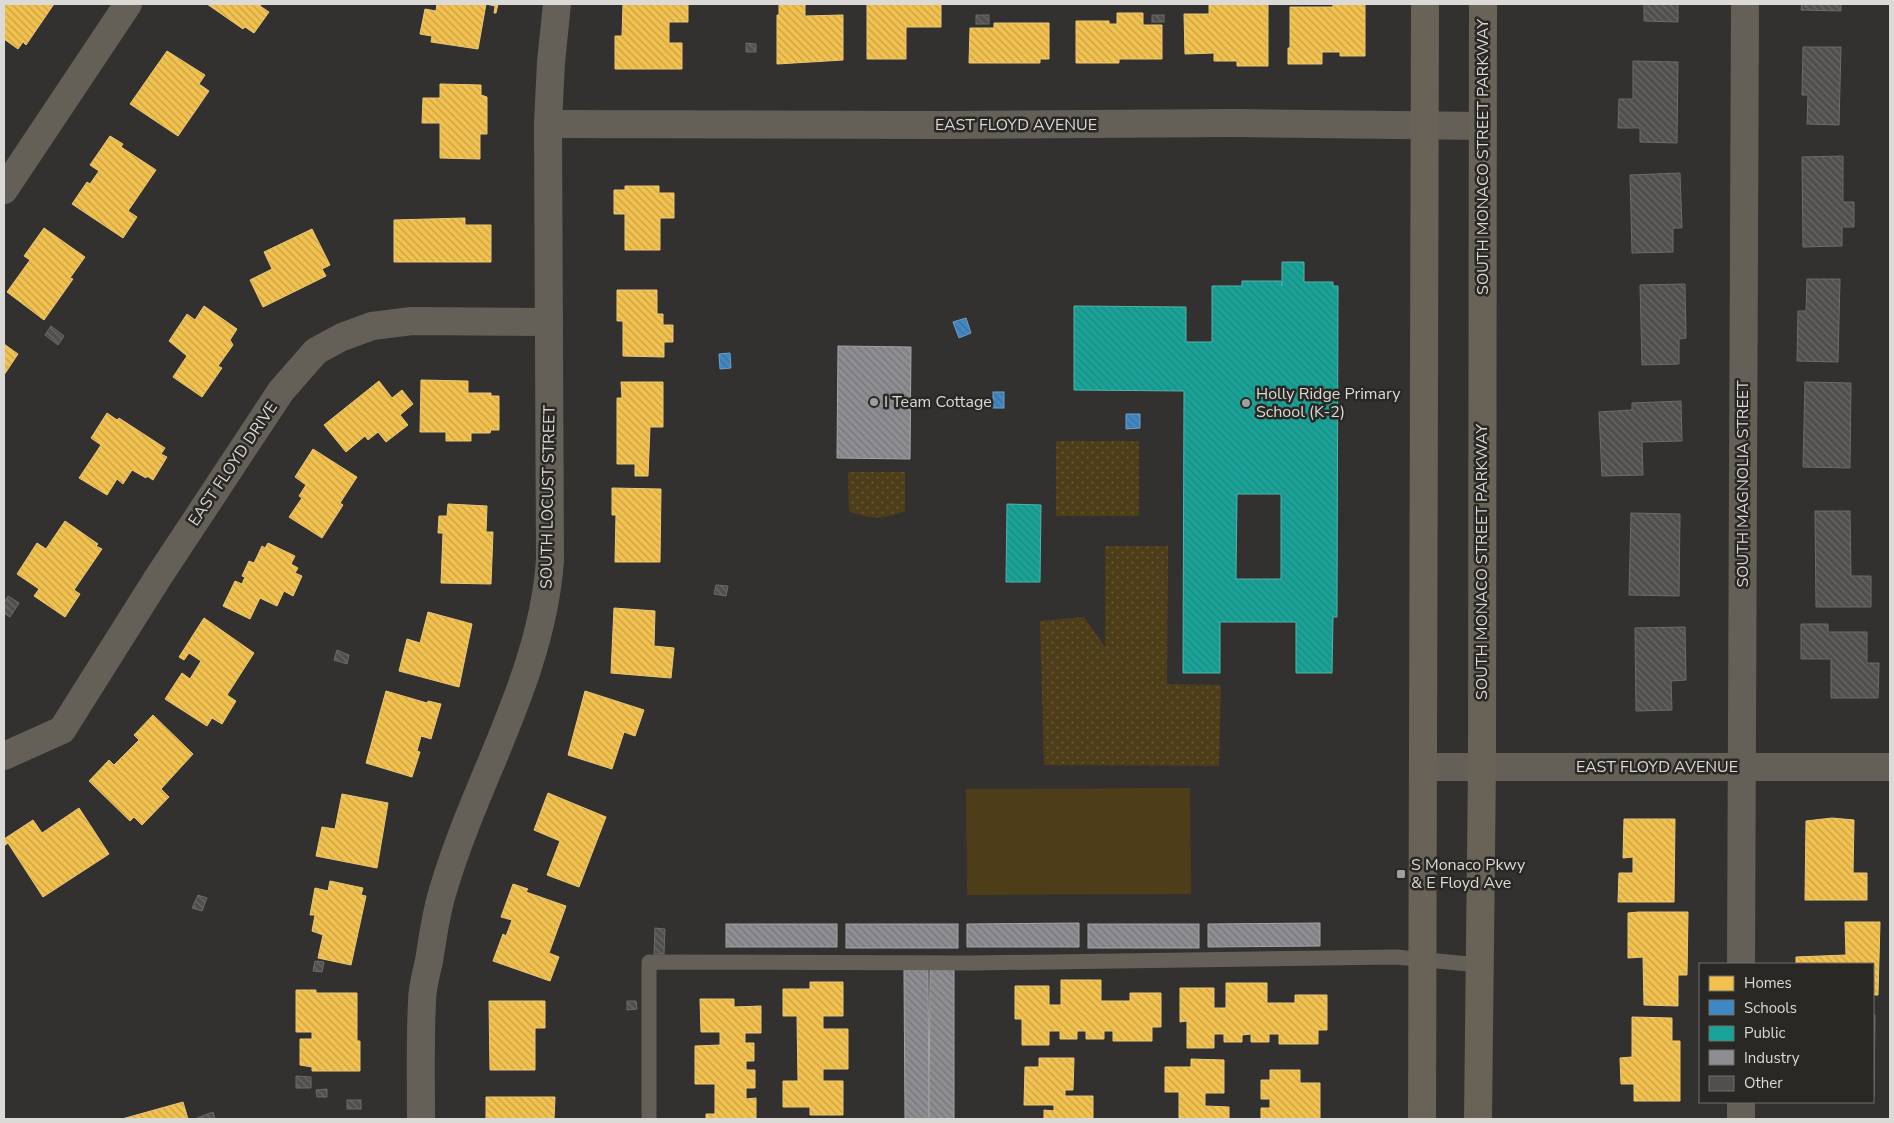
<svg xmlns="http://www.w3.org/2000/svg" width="1894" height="1123" font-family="'Nunito Sans',sans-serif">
  <defs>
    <pattern id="park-dots" width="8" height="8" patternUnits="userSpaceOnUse" patternTransform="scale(1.25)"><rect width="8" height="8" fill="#4e3d19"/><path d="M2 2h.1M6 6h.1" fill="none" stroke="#67583a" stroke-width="1.8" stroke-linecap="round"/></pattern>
    <pattern id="homes-back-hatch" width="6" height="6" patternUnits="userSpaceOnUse" patternTransform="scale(1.25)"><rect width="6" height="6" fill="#f2c14e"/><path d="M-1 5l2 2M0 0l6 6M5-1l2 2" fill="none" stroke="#c6a14a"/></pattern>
    <pattern id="schools-back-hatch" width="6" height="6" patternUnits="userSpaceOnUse" patternTransform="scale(1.25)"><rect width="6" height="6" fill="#3f88c5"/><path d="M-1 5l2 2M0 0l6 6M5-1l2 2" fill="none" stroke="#406f96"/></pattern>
    <pattern id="public-back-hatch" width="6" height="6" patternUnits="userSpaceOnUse" patternTransform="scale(1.25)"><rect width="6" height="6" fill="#17a398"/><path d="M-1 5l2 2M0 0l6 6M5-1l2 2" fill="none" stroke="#24867e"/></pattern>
    <pattern id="industry-back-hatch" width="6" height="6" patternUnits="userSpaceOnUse" patternTransform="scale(1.25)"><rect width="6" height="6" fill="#8d8d92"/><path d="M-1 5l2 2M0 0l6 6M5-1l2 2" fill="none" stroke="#767679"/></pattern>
    <pattern id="building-back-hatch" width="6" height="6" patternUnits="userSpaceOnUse" patternTransform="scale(1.25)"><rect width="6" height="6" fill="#504f4d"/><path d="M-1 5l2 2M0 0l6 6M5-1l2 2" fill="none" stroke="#696866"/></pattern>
  </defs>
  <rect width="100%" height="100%" fill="#33312f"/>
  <!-- park -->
  <g fill="url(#park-dots)">
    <rect x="1056" y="441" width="83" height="75"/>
    <path d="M 848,472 L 905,472 L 905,511 C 885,519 869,520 849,511 Z"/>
    <polygon points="1105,546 1168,546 1167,684 1221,685 1219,766 1044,765 1040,621 1084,617 1105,647"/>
  </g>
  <!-- pitch -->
  <polygon fill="#4e3d19" points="1190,788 1191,894 967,895 966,789"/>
  <!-- homes -->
  <g fill="url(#homes-back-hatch)" stroke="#ebc877">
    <polygon points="4,4 54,4 26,45 23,42 18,49 4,39"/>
    <polygon points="207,4 261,4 260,6 269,12 254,33 245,27 243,29"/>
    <polygon points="437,4 498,4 496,13 494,13 495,6 486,4 478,49 431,42 432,36 420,34 425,9 436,11"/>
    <polygon points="623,4 688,4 688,22 669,22 669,43 682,43 682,69 615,69 615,36 622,36"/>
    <polygon points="779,4 805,4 805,16 843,15 843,60 777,64 777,15 779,15"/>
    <polygon points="867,4 941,4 941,27 906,27 906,59 867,59"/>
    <polygon points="1209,4 1268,4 1268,66 1237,66 1237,61 1214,61 1214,53 1185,54 1184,14 1209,14"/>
    <polygon points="1333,4 1365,4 1365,56 1340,56 1340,52 1322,52 1322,64 1288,64 1288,48 1290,48 1290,7 1333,7"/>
    <polygon points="1117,13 1143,13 1143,25 1162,25 1162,59 1119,59 1119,63 1076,63 1076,21 1109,21 1109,24 1117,24"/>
    <polygon points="994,23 1049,23 1049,59 1040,59 1040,63 969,63 970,28 994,28"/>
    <polygon points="167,51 205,75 199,84 209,91 178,136 130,104"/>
    <polygon points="440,84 481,85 481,95 487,97 487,134 480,134 480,159 440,158 440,123 422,123 423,98 440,98"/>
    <polygon points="110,136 123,144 121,147 156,170 128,211 137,217 123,238 72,204 87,182 90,184 99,171 90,165"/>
    <polygon points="625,186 659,186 659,193 674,193 674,218 660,218 660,250 625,250 625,214 614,214 614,190 625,190"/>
    <polygon points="465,218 465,225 491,225 491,262 394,262 394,220"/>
    <polygon points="44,228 85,257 70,278 73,279 44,320 7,292 30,260 24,256"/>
    <polygon points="312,229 330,265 322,269 326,276 263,307 250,280 272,269 264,252"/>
    <polygon points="617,290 657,290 657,314 663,314 663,325 673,325 673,342 664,342 664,357 623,356 623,321 617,321"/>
    <polygon points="204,306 237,329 230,340 233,345 218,366 222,368 202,397 173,377 187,356 169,341 187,314 195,320"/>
    <polygon points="4,344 18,354 4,375"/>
    <polygon points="421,380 468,381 468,393 491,393 491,396 499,396 499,430 491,430 490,433 471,433 471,441 446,441 446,432 420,432"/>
    <polygon points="379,381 392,398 402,390 413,404 400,415 408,425 386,442 378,432 368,440 365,436 346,452 324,425"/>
    <polygon points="621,382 663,382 663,427 650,427 648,476 635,476 635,464 617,464 617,398 622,398"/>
    <polygon points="107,413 117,420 119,418 165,448 161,454 167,457 153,480 147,476 146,478 132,470 123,484 117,479 107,495 79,478 101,445 91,438"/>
    <polygon points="313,449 357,477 340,503 343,505 322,538 289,517 302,498 299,496 306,485 295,477"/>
    <polygon points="612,488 661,489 660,562 615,562 616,515 612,515"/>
    <polygon points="448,504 487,506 486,532 493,532 491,584 441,583 443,533 438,533 439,516 447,516"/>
    <polygon points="65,521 98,544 96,546 102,549 74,590 80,594 65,617 34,596 39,589 17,574 37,543 46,549"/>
    <polygon points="268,543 295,556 291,564 298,568 295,573 302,576 293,596 284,591 277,606 260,598 250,619 223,606 235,581 242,584 245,577 242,576 249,561 254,563 262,546 265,548"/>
    <polygon points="614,608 655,611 654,646 674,648 671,678 611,673"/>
    <polygon points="428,612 472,624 459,687 399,671 407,639 420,643"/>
    <polygon points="204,618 254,653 227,695 236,701 222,724 212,718 207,726 165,699 182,673 190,679 201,661 189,653 184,660 179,657"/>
    <polygon points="386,691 427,703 428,701 441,704 431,739 421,736 417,751 420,752 412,777 366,763"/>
    <polygon points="585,691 644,710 635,736 624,732 612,769 568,755"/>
    <polygon points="153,715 193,754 161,789 169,797 142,825 134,817 130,821 89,781 109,760 114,765 139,740 134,735"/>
    <polygon points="548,793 606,817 579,887 547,875 560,841 534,830"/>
    <polygon points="342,794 388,803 377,868 316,856 322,827 335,829"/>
    <polygon points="79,808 109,854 43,897 8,843 4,846 4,839 33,820 42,833"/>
    <polygon points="1832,818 1854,820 1853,873 1867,873 1867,900 1805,900 1806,821"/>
    <polygon points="1624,819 1675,819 1674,902 1618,902 1619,873 1633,873 1633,857 1623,858"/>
    <polygon points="330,881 363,888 361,895 366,896 351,965 318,958 323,935 312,931 315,915 310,915 315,888 328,891"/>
    <polygon points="513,884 528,889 526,892 566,906 549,953 559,957 550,981 493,961 503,934 506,936 512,920 501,917"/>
    <polygon points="1638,912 1688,912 1687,975 1678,975 1678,1006 1644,1005 1643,957 1628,958 1628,913"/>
    <polygon points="1845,922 1880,922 1878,995 1873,995 1873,964 1796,964 1796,957 1846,955"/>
    <polygon points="1061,980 1101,980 1101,1001 1130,1001 1130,993 1161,993 1161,1027 1152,1027 1152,1041 1113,1041 1113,1031 1104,1031 1104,1039 1086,1039 1086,1031 1077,1031 1077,1039 1060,1039 1060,1031 1049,1031 1049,1045 1022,1045 1022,1019 1015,1019 1015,986 1049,986 1049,1005 1061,1005"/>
    <polygon points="810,982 843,982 843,1016 823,1016 823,1029 848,1029 848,1069 823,1069 823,1081 843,1081 843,1115 810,1115 810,1107 783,1107 783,1081 798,1081 797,1016 783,1016 783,989 810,989"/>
    <polygon points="1226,983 1267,983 1267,1003 1295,1003 1295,995 1327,995 1327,1030 1318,1030 1318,1044 1279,1044 1279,1034 1269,1034 1269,1042 1251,1042 1251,1034 1242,1035 1242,1042 1224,1042 1224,1034 1214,1034 1214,1048 1187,1048 1187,1021 1180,1022 1180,988 1214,988 1214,1008 1226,1008"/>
    <polygon points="296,990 316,990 316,993 357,993 357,1041 360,1041 360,1071 312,1071 312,1067 300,1065 300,1039 312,1039 312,1032 296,1032"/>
    <polygon points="700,999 734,999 734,1007 761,1006 761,1033 745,1033 745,1043 754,1043 754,1061 746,1061 746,1070 755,1070 755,1088 746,1088 746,1099 756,1098 756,1119 706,1119 706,1114 715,1114 715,1084 695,1084 695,1046 720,1045 720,1032 701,1032"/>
    <polygon points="489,1001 545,1001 545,1028 535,1028 535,1070 490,1070"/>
    <polygon points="1632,1017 1672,1018 1672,1041 1680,1041 1680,1101 1634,1101 1634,1084 1621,1084 1620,1058 1632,1057"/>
    <polygon points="1039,1058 1074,1058 1073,1090 1065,1090 1065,1096 1093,1096 1093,1119 1044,1119 1044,1110 1054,1111 1054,1105 1024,1105 1025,1067 1039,1067"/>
    <polygon points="1191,1059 1224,1060 1224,1093 1205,1093 1205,1106 1229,1107 1229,1119 1179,1119 1179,1092 1165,1092 1165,1067 1191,1067"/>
    <polygon points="1270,1070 1300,1070 1300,1083 1320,1083 1320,1119 1261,1119 1261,1108 1270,1108 1270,1099 1261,1099 1261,1080 1270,1080"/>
    <polygon points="486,1097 555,1097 554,1119 486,1119"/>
    <polygon points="183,1102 188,1119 122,1119"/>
  </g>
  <!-- schools -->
  <g fill="url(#schools-back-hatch)" stroke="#6ea1ca">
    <polygon points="966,318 971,333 959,338 953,322"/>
    <polygon points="730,353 731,368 720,369 719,354"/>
    <rect x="993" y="392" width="11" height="16"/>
    <polygon points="1126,414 1140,414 1140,428 1126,429"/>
  </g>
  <!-- public -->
  <g fill="url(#public-back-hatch)" stroke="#52b4ab" fill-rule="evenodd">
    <path d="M 1282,262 L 1304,262 L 1304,282 L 1333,282 L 1333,286 L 1338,286 L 1337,617 L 1333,617 L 1332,673 L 1296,673 L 1296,622 L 1220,622 L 1220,673 L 1183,673 L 1184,391 L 1074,390 L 1074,306 L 1186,307 L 1186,342 L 1212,342 L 1212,286 L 1242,286 L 1242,281 L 1281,281 L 1282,286 ZM 1237,494 L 1281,494 L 1281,579 L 1236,579 Z"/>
    <polygon points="1007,504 1041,505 1040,582 1006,582"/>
  </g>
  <!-- industry -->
  <g fill="url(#industry-back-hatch)" stroke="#a4a4a7">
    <polygon points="838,346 911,347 910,459 837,458"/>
    <polygon points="1079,923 1079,947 967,947 967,924"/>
    <polygon points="1320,923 1320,946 1208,947 1208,924"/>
    <rect x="726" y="924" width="111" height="23"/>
    <rect x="846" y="924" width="112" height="24"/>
    <rect x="1088" y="924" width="111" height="24"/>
    <polygon points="904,970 928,970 929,1119 905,1119"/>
    <polygon points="930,970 954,970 954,1119 929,1119"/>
  </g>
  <!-- building -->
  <g fill="url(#building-back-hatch)" stroke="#6c6b69">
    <polygon points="1644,4 1678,4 1678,22 1644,21"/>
    <polygon points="1802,4 1841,4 1841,11 1801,10"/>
    <rect x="976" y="15" width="13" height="9"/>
    <rect x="1152" y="15" width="12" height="7"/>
    <polygon points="746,43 756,44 756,52 746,52"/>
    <polygon points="1803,47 1841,47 1839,125 1807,124 1808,95 1802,95"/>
    <polygon points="1633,61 1678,62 1677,143 1640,142 1640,128 1618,128 1619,99 1633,99"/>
    <polygon points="1843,156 1843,202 1854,202 1854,227 1842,227 1842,246 1803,247 1802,157"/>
    <polygon points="1680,173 1682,228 1673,228 1673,252 1632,253 1630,175"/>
    <polygon points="1807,279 1840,279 1838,362 1797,361 1798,311 1806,311"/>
    <polygon points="1685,284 1686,338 1679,339 1679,364 1642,365 1640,285"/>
    <polygon points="51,326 64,336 58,345 45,335"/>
    <polygon points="1805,382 1851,383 1850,468 1803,467"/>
    <polygon points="1681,401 1682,441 1642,442 1643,475 1602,476 1599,412 1632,410 1632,403"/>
    <polygon points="1815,511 1850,511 1851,576 1871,576 1871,607 1816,607"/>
    <polygon points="1631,513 1680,514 1679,596 1629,595"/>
    <polygon points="716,585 728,586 726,596 714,594"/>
    <polygon points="8,596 19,603 10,617 4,613 4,603"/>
    <polygon points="1801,624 1828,624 1828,632 1867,632 1867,663 1879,663 1878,698 1831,698 1831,659 1801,659"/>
    <polygon points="1685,627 1686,680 1671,681 1672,710 1636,711 1635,628"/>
    <polygon points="337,650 349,655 347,664 334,660"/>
    <polygon points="198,895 207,898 202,911 192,908"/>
    <polygon points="655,928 665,929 664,954 654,954"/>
    <polygon points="315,961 324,962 322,972 313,971"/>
    <polygon points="627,1001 636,1001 637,1009 627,1010"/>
    <polygon points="1873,1015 1875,1015 1874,1096 1873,1096"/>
    <polygon points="296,1076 311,1077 311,1088 296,1088"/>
    <polygon points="327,1089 327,1097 317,1097 316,1090"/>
    <rect x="347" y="1100" width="14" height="9"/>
    <polygon points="213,1112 215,1119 198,1119 197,1118"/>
  </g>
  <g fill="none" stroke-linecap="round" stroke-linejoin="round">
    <!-- lane -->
    <polyline stroke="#646057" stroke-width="15" points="649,1119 649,962 972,963 1396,957 1479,965"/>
    <!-- street -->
    <g stroke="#646057" stroke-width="28">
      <polyline points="548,124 944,125 1233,123 1483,126"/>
      <polyline points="4,190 128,4"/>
      <polyline points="4,756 62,730 157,579 281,391 316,351 342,337 372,326 412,321 549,322"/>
      <polyline points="1423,767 1890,767"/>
      <polyline points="1741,964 1745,4"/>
      <path d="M 421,1119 C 421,1080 420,1041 422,1002 C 422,988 426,974 429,961 C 433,936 436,911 444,887 C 477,777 542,676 550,560 L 548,124 L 551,62 L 557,4"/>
      <polyline points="1741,1119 1741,1102"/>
    </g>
    <!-- secondary -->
    <g stroke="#686257" stroke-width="28">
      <polyline points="1422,1119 1425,4"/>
      <polyline points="1478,1119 1482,767 1483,4"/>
    </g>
  </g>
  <!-- markers -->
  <g fill="#a09f9c" stroke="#2a2824" stroke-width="2">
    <circle cx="874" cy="402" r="5"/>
    <circle cx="1246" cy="403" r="5"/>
    <rect x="1396" y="869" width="10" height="10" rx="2.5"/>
  </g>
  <g text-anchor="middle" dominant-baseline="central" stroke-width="5" stroke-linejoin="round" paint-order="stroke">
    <!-- street labels -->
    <g font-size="16" fill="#dbdad7" stroke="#2a2824">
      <text x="1016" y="125">EAST FLOYD AVENUE</text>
      <text transform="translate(1483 157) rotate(-90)">SOUTH MONACO STREET PARKWAY</text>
      <text transform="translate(233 464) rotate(-56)">EAST FLOYD DRIVE</text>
      <text transform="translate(1743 484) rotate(-90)">SOUTH MAGNOLIA STREET</text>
      <text transform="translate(548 497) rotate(-89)">SOUTH LOCUST STREET</text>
      <text transform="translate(1482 562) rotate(-90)">SOUTH MONACO STREET PARKWAY</text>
      <text x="1657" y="767">EAST FLOYD AVENUE</text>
    </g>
    <!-- poi labels -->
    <g font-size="16" fill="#dbdad7" stroke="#2a2824" text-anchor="start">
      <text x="1256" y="394">Holly Ridge Primary<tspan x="1256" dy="18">School (K-2)</tspan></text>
      <text x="884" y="402">I Team Cottage</text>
      <text x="1411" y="865">S Monaco Pkwy<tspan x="1411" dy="18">&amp; E Floyd Ave</tspan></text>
    </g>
  </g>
  <!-- border -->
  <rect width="1894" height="1123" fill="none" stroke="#dbdad7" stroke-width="10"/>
  <!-- legend -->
  <rect x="1699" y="963" width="175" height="140" fill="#2a2824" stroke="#716f6c"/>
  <rect x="1709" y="976" width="25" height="15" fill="#f2c14e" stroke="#716f6c"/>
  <text x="1744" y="988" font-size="15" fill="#dbdad7">Homes</text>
  <rect x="1709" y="1000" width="25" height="15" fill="#3f88c5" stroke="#716f6c"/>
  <text x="1744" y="1013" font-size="15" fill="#dbdad7">Schools</text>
  <rect x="1709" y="1026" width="25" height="15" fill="#17a398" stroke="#716f6c"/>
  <text x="1744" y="1038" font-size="15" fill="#dbdad7">Public</text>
  <rect x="1709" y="1050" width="25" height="15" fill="#8d8d92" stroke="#716f6c"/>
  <text x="1744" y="1063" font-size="15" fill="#dbdad7">Industry</text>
  <rect x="1709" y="1076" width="25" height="15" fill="#504f4d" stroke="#716f6c"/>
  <text x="1744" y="1088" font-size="15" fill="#dbdad7">Other</text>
</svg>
